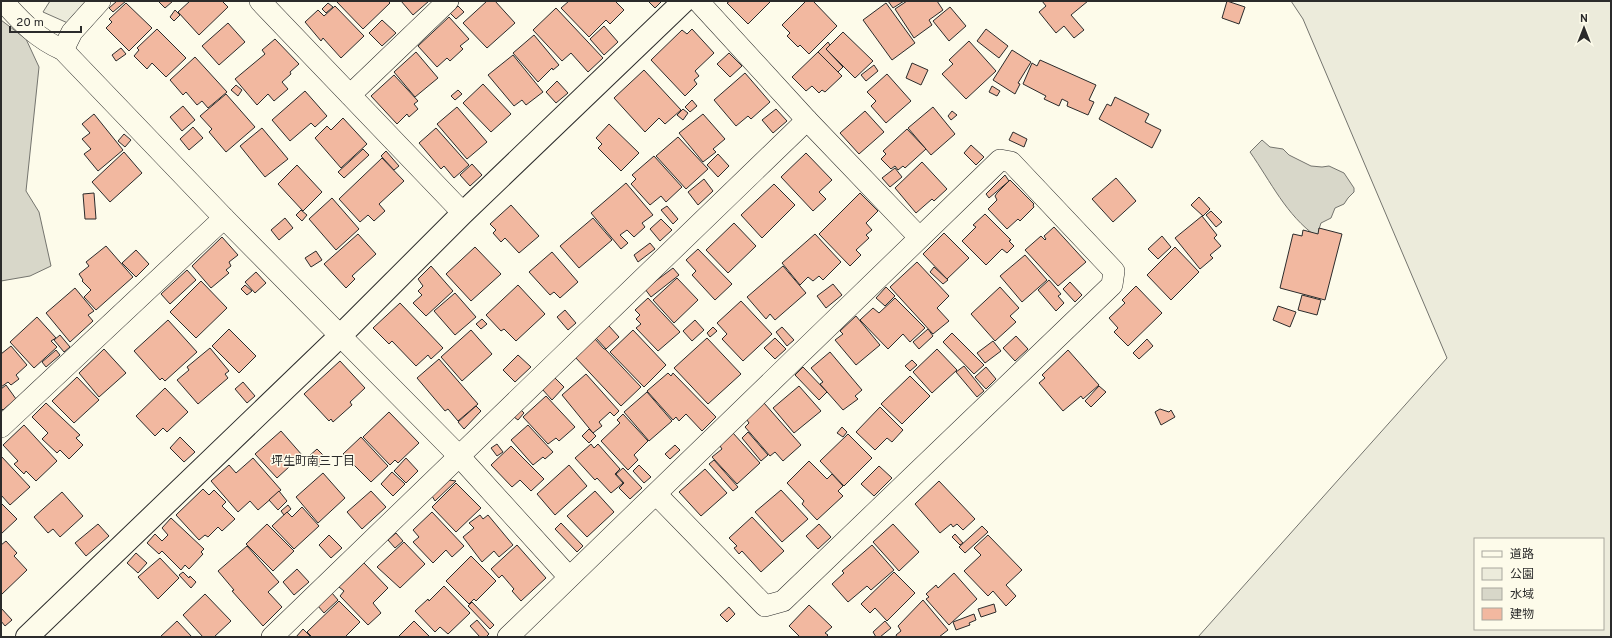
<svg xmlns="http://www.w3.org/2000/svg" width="1612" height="638" font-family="Overpass,'Noto Sans JP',sans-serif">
  <rect width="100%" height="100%" fill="#fdfbea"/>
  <!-- green -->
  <g fill="#ecebdb" stroke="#74746e" fill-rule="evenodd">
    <polygon points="50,1 88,1 70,24 43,12"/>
    <path d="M 1291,1 L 1611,1 L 1611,637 L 1198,637 L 1447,358 L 1303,19 ZM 1475,539 L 1603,539 L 1603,629 L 1475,629 Z"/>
  </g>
  <!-- water -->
  <g fill="#d8d7c9" stroke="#74746e">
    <polygon points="1,20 26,39 39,67 26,191 39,212 51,266 30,276 1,281"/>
    <path d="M 1262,140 L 1270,147 L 1283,149 L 1289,155 L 1311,166 L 1322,167 L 1329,166 L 1344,173 L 1354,188 L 1354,192 L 1348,198 L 1344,204 L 1335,208 L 1331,218 L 1321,223 L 1319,229 L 1320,236 L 1317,237 C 1286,215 1271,182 1250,152 Z"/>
  </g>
  <!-- building -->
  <g fill="#f2b8a0" stroke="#2b2b2b">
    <polygon points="117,1 126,1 113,12 109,8"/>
    <polygon points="158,1 173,1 165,8"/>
    <polygon points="190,1 222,1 228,7 199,35 178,12"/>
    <polygon points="336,1 388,1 390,3 363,29"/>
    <polygon points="401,1 429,1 413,15"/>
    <polygon points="487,1 495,1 515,23 487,48 463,23"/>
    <polygon points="569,1 615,1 624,10 610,24 606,20 589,37 561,8"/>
    <polygon points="648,1 662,1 655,8"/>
    <polygon points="730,1 771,1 748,24 727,3"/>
    <polygon points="806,1 813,1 837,26 809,54 800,45 798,47 787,36 790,33 782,25"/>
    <polygon points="888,1 904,1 893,8"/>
    <polygon points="907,1 937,1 943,10 929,20 932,25 914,38 895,9"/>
    <polygon points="1042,1 1088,1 1071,15 1084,30 1074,38 1064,26 1056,33 1039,12 1046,6"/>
    <polygon points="1227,1 1245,7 1239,24 1222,18"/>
    <polygon points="126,3 152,28 129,51 106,28 112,22 109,19"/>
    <polygon points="328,3 333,7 326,13 322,9"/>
    <polygon points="886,3 915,43 892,60 863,20"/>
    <polygon points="335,6 364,36 341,58 323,38 321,41 305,22 318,10 324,16"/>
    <polygon points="458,6 464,12 456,19 450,13"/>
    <polygon points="950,7 966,26 949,41 933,21"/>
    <polygon points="556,8 603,58 588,72 571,53 562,61 533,30"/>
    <polygon points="175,10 180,15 174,21 170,17"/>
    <polygon points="449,17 469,39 460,46 463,49 450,61 447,58 437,67 418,46"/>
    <polygon points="382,20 396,33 382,46 369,33"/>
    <polygon points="228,23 245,42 219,65 202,46"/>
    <polygon points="604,26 618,42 604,55 590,39"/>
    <polygon points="157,29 186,58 166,77 152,63 147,69 134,56 139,50 137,48"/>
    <polygon points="692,29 714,53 695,71 699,76 694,80 697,84 685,96 651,60 682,30 687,34"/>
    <polygon points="986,29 1008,46 999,58 977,41"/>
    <polygon points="843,32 873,61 855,78 826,49"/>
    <polygon points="534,35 559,65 553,70 552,68 538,82 513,53"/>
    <polygon points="275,39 299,64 290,72 291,74 282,82 288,89 274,101 268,94 257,105 235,79 265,54 262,50"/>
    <polygon points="969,41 996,71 966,99 942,74 953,64 949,60"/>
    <polygon points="828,42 830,45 826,49 843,67 838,72 818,52"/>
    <polygon points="121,48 126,54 116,61 112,55"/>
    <polygon points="1012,50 1031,62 1018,83 1020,84 1015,94 993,80"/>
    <polygon points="416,52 438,78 415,97 394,72"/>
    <polygon points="818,52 842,76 825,92 822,90 819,93 812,86 806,91 792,77"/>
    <polygon points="729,53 742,66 730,77 717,64"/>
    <polygon points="513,55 543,92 526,105 522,100 514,106 488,75"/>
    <polygon points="195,57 227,92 208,108 202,101 197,105 186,92 183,95 170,80"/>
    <polygon points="1040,60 1096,85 1089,100 1094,102 1088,115 1067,106 1068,102 1062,99 1059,106 1044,99 1046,96 1023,84 1032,63 1037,66"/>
    <polygon points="912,63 928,70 921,85 906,78"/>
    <polygon points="874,65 878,71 866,81 861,75"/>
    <polygon points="644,70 681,110 665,124 659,118 645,132 614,98"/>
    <polygon points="745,73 770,102 751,119 748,116 736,126 714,100"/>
    <polygon points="887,74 911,101 886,123 871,106 876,101 867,92"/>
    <polygon points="394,75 418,101 414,104 418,109 409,117 407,114 397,124 371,96"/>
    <polygon points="557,81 568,93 556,103 546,92"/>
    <polygon points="483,84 511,114 491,132 463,103"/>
    <polygon points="236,85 242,90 238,96 231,90"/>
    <polygon points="992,86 1000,91 997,96 989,92"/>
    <polygon points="458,90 462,94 455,100 451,96"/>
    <polygon points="305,91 327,116 315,127 311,123 290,141 272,120"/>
    <polygon points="226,94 255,127 226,152 209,132 212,129 200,116"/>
    <polygon points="1115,97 1149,114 1145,122 1161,130 1152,148 1099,119 1107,104 1111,106"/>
    <polygon points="692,100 697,106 690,112 685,107"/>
    <polygon points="183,106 195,120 182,131 170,117"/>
    <polygon points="457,107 487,142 467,159 437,124"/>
    <polygon points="933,107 955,134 931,155 908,128"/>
    <polygon points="683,109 688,113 683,120 677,115"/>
    <polygon points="776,109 787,121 773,133 762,120"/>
    <polygon points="865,111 884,132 859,154 840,133"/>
    <polygon points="952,111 957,115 951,120 948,116"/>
    <polygon points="94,114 123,150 98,171 84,154 91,149 82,139 90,133 82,124"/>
    <polygon points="703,114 725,139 713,149 716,152 703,162 679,133"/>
    <polygon points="343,118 367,144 341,168 315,138 327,126 331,130"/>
    <polygon points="609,124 639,153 621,171 598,148 602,144 596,138"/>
    <polygon points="193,127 203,138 189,150 180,139"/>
    <polygon points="262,128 288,159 265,177 240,146"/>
    <polygon points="436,128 469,165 454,178 444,166 441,169 419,143"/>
    <polygon points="907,129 926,149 905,168 903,166 898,170 895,166 891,169 881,159 886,154 883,151"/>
    <polygon points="1013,132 1027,139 1024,147 1009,140"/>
    <polygon points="124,134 131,140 125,147 118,141"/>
    <polygon points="678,137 708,169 686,189 656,156"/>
    <polygon points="971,145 984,157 976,165 964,153"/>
    <polygon points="363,149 369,155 344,178 338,172"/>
    <polygon points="386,151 399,166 394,170 381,156"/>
    <polygon points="124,152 142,173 110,202 92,182"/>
    <polygon points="806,153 832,180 819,192 826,199 813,211 781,177"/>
    <polygon points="718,154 729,166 718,177 707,165"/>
    <polygon points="654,156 682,187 666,202 661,196 650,205 631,184 636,179 632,175"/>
    <polygon points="382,158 404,181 379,204 385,211 374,221 368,215 360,222 339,199"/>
    <polygon points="922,162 947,189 934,201 932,199 916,213 895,188"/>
    <polygon points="472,164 482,175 470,186 460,175"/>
    <polygon points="297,165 322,192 303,211 278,184"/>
    <polygon points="895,168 902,177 890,187 882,178"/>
    <polygon points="1005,175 1009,181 989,198 986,194"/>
    <polygon points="1116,178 1136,201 1113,222 1092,199"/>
    <polygon points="704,179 713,191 698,205 688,192"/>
    <polygon points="1010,180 1034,204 1033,205 1034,207 1020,221 1018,219 1007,229 988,209 997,200 995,196 997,193"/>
    <polygon points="626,183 653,215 642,223 645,227 634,237 627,230 620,235 628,243 621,249 591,213"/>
    <polygon points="774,184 795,205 762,238 741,215"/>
    <polygon points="94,193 96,219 85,219 83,194"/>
    <polygon points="860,193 878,211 866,223 872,230 866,235 869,238 856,250 861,255 850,266 819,234"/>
    <polygon points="1199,197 1210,209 1203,216 1191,205"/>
    <polygon points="332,198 359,229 336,250 309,219"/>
    <polygon points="511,205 539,236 519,253 505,238 501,242 493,233 496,230 490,224"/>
    <polygon points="667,206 678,219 673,224 661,210"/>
    <polygon points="301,210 307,215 302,221 296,215"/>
    <polygon points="1211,211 1222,222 1216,227 1206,215"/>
    <polygon points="985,214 1011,240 1009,241 1014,246 1007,253 1002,249 986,265 962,241 976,227 973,225"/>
    <polygon points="1202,216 1217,235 1214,238 1221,246 1210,255 1213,258 1200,269 1175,238"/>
    <polygon points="285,218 293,228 279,240 271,230"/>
    <polygon points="593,218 612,240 579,268 560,246"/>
    <polygon points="661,219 672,230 660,241 650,229"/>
    <polygon points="734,223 756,246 728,273 706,250"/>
    <polygon points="1054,227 1086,262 1058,286 1025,250 1041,236 1045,240 1046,239 1044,236"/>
    <polygon points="1319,228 1342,234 1325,300 1280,288 1293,234 1302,236 1303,230 1318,234"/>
    <polygon points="944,233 969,258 947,279 923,254"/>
    <polygon points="358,234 376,254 352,276 355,279 346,288 324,264"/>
    <polygon points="815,234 841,262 823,280 819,276 813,281 808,277 800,285 782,263"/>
    <polygon points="1162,236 1171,247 1158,259 1148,249"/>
    <polygon points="222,237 238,255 229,262 231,266 226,270 229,273 211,288 192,266"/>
    <polygon points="650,243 655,249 638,262 634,255"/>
    <polygon points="106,246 133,277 96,310 84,297 91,290 82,281 83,280 79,274 89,266 86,262"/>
    <polygon points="475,247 501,274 471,301 446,274"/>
    <polygon points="1175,247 1199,272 1171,300 1147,275"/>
    <polygon points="698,249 732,284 715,300 692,275 696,271 686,260"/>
    <polygon points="136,250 149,264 136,277 122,263"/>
    <polygon points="316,251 322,260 311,267 305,258"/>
    <polygon points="552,252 578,282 560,298 554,292 550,295 529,272"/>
    <polygon points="1025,255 1047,280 1022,302 1000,276"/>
    <polygon points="917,262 949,296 937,308 949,321 933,334 890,287"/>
    <polygon points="431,266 453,291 426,316 413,303 422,295 418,291 423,286 418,279"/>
    <polygon points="783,266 806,293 775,320 770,314 766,319 747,297"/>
    <polygon points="934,267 948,280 943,284 930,272"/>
    <polygon points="673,268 679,275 651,297 645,289"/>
    <polygon points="187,270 196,280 170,304 161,294"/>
    <polygon points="256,272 266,283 255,293 245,282"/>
    <polygon points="677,278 698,300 674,323 653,300"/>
    <polygon points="1049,280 1061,294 1058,296 1064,303 1056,311 1038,290"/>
    <polygon points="201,281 227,308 196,338 170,312"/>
    <polygon points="1070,282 1082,295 1075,302 1063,289"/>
    <polygon points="833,284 842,295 826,308 817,296"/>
    <polygon points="245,285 252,291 247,295 241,289"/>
    <polygon points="518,285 545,314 516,341 504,329 501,331 486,315"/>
    <polygon points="1136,286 1162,313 1128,346 1114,332 1118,328 1109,318 1125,303 1122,300"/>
    <polygon points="886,287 895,296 885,306 876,298"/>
    <polygon points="1000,287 1019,308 1010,316 1016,322 995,341 971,314"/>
    <polygon points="75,288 94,311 88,315 93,321 70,342 46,313"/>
    <polygon points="455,293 476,317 455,335 434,311"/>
    <polygon points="1302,295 1321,300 1317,315 1298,310"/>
    <polygon points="648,298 680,332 658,351 636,328 641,324 636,319 640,315 635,310"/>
    <polygon points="895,298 925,328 910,342 903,334 888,349 860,320 873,308 879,313"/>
    <polygon points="741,301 772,334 743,361 722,339 727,334 717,323"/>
    <polygon points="400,303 443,348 431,359 428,355 416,366 392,341 389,344 373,328"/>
    <polygon points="1278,306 1296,312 1290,327 1273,320"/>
    <polygon points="565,310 576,323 568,330 557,317"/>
    <polygon points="856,316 880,345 856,365 835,340 843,334 840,331"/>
    <polygon points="37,317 56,338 51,341 57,347 34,368 10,342"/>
    <polygon points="482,319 487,324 481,329 476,324"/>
    <polygon points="168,320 197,352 165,381 162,378 160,380 134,351"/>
    <polygon points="695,320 704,330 692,341 683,331"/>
    <polygon points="609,326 619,337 606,349 596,338"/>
    <polygon points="713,327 717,331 710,337 707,333"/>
    <polygon points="782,327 794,340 787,346 776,332"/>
    <polygon points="229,329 256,356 239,373 212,346"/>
    <polygon points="928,329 933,336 919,349 913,342"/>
    <polygon points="471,330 492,354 462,381 441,357"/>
    <polygon points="633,330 666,365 644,387 610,352"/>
    <polygon points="952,333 984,365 974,374 943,342"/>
    <polygon points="60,335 70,347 64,352 54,340"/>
    <polygon points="1016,336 1028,349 1015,361 1003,348"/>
    <polygon points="707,338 741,374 708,404 674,368"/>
    <polygon points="775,338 786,349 775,359 764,348"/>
    <polygon points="595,339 604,349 605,349 641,387 621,406 575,357"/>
    <polygon points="1147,339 1153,346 1139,359 1133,353"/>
    <polygon points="993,341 1001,351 985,363 977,353"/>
    <polygon points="11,346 27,365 16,375 19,379 11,385 8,382 1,387 1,354"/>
    <polygon points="210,348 229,371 225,374 228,378 198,404 177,380 189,370 187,367"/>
    <polygon points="104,349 126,373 99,397 79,373"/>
    <polygon points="937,349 957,370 932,393 913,372"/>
    <polygon points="56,350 60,355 46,367 42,362"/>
    <polygon points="1068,350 1099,385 1083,399 1081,396 1063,411 1039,383 1045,378 1042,375"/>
    <polygon points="830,352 862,390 855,396 858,399 843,410 820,384 823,382 811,368"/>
    <polygon points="518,355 531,367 515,382 503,370"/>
    <polygon points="439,359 478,404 458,421 448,409 445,411 417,378"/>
    <polygon points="912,360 917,365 910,371 905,366"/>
    <polygon points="340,361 365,388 350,402 352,405 333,422 331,419 329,421 304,394"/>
    <polygon points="964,366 984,391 977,397 956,372"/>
    <polygon points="803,367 827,392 819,400 795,375"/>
    <polygon points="986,367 996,379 986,389 975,377"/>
    <polygon points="668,373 671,376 673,373 716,417 702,431 686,414 679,421 676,417 673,420 647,391"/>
    <polygon points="586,374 619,411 614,416 610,412 599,422 602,426 593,433 562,395"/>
    <polygon points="910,376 930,396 902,424 881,404"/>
    <polygon points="77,377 99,400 74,423 52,401"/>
    <polygon points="554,377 564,387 552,400 542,389"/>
    <polygon points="243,382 255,396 247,403 235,389"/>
    <polygon points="6,385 16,399 3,410 1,408 1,389"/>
    <polygon points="799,386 821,411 794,433 773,408"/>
    <polygon points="1099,386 1106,392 1091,407 1085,401"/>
    <polygon points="165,388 188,412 167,432 163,428 155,436 136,416"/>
    <polygon points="647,392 672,421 649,441 624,412"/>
    <polygon points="546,396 575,427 559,441 556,438 548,444 523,417"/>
    <polygon points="46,403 80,435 76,438 83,445 69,459 60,450 57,453 42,439 48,433 32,417"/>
    <polygon points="764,403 801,445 783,461 775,452 770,456 745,427 749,423 747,420"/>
    <polygon points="476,406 481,411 464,429 458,422"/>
    <polygon points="880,407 903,430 892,442 887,438 875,450 856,432"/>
    <polygon points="1160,409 1169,412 1171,410 1175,417 1161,425 1155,412"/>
    <polygon points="521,410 524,413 518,420 514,417"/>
    <polygon points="389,412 419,443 398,463 395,460 390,465 363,437"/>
    <polygon points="623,414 648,441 634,455 638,460 628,470 601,441 620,423 617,420"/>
    <polygon points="24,425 57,461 36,481 26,471 24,474 14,464 18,461 3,445"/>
    <polygon points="528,425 553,452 545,459 543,457 533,465 511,440"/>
    <polygon points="842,427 847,432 843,437 837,433"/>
    <polygon points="589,429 596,436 589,443 582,436"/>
    <polygon points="281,431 302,455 277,478 255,454"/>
    <polygon points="748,432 768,455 761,461 742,438"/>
    <polygon points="733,433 760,463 737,484 712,457 722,449 720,446"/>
    <polygon points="848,434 872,458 844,486 820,461"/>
    <polygon points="180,437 195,452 184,462 170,448"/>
    <polygon points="361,437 388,466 371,482 343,454"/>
    <polygon points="497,444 503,452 497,456 491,448"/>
    <polygon points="591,444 594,448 598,444 620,469 615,474 623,483 611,493 597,478 595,480 575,458"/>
    <polygon points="675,445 680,450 670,459 665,454"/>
    <polygon points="511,446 544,479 531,491 520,480 512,487 491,465"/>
    <polygon points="317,449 327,459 319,467 308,457"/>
    <polygon points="1,456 30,487 10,505 1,495"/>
    <polygon points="253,458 281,490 258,510 250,501 238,512 211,481 229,465 236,473"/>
    <polygon points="406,458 418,471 406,483 394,471"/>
    <polygon points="714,460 738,487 733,491 709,464"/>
    <polygon points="809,461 827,479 832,474 843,486 838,491 843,496 817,520 802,504 804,501 787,483"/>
    <polygon points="569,465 587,486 555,515 537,494"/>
    <polygon points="639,465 651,477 644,483 633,471"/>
    <polygon points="879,466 892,478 874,496 861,484"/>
    <polygon points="623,468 642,488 630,499 619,488 624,483 616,474"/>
    <polygon points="705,469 727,493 701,516 679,492"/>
    <polygon points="392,472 405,484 393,496 381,484"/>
    <polygon points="323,473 345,498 318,523 296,497"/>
    <polygon points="449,480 456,481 435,501 432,496"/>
    <polygon points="939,481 975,519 963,530 957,524 953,527 951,524 940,533 915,504"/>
    <polygon points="456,483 481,508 456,532 432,507"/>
    <polygon points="203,489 209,495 214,490 226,502 222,506 235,519 222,531 218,527 208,537 205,535 199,540 176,515"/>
    <polygon points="781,490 808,519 782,542 755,512"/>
    <polygon points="279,491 287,501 278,510 269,500"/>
    <polygon points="371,491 386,507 362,529 347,512"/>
    <polygon points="595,491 614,512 587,537 567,516"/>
    <polygon points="62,492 83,516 60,537 53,529 48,533 34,517"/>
    <polygon points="1,503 17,519 1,534"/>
    <polygon points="288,505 291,509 284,515 281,511"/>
    <polygon points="302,507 319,526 294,549 272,526 287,512 292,517"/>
    <polygon points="432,512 464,546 452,557 446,550 433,563 413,542 419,537 413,530"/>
    <polygon points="480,515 483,519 488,515 513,545 499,557 494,551 482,562 463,537 474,528 469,523"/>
    <polygon points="752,517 784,551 761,572 742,551 739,554 734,548 737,546 729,538"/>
    <polygon points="171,518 204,549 201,552 203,554 189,569 185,565 181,570 162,551 159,554 147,543 155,534 162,541 168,535 162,528"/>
    <polygon points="561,523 583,546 577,552 555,529"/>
    <polygon points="98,524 109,536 86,556 75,543"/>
    <polygon points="267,524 294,551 273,571 246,544"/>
    <polygon points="819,524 831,537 818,549 806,536"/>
    <polygon points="893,524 919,552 899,571 873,542"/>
    <polygon points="982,526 988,532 965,553 959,547"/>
    <polygon points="396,533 403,541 395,548 388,540"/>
    <polygon points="955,534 963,543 960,545 952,537"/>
    <polygon points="329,535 342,548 331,558 319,545"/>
    <polygon points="988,535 1022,570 1006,585 1016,596 1006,606 993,591 988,596 964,571 981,555 974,548"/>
    <polygon points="6,541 17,553 14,556 27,570 1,595 1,545"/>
    <polygon points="404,542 425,564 400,588 377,567"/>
    <polygon points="517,545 546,578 521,601 512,591 514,589 502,575 499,578 491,569"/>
    <polygon points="872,545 894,570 871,590 867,586 848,602 832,584 844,573 842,571 849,565"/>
    <polygon points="247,546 279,582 268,592 282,607 263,626 232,591 234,590 218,571"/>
    <polygon points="136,553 147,563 138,573 127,563"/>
    <polygon points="471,556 496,581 476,601 474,599 469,604 446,581"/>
    <polygon points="160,558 179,578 158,599 138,577"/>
    <polygon points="364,563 388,588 373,603 381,613 368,625 340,596 344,591 339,587"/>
    <polygon points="297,569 309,582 294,595 283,582"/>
    <polygon points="183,572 189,578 190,576 196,582 191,588 179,575"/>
    <polygon points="894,572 915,593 887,621 875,608 870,613 861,604"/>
    <polygon points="954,573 977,599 949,625 926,599 929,597 926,594 936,585 938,588"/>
    <polygon points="444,586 470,613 448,634 440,627 435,632 415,611 428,599 429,601"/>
    <polygon points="332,593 338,600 324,613 318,606"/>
    <polygon points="205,594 231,621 214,637 203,637 183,615"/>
    <polygon points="923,600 948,630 939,637 897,637 896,635 901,631 898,626"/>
    <polygon points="339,601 360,622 345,637 312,637 307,632"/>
    <polygon points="472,602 494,625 490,629 468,606"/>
    <polygon points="994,604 996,612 981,617 978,609"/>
    <polygon points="809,605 832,627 825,633 828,635 826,637 800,637 789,626"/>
    <polygon points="729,607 735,614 727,622 720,615"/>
    <polygon points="1,608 12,620 5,626 1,621"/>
    <polygon points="974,614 976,620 969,623 970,625 956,630 953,622"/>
    <polygon points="477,620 489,634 486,637 480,637 470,626"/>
    <polygon points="177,621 192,637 160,637"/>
    <polygon points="414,621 430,637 398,637"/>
    <polygon points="885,621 891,628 880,637 876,637 873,632"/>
    <polygon points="303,629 311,637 296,637"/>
  </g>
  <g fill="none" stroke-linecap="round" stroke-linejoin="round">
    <!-- minor casing -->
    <g stroke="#2b2b2b" stroke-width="22">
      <g id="minor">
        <path d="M 3,1 C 21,22 38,39 63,50 L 224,218 L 459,456 L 569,577"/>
        <polyline points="260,1 463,213"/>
        <polyline points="698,1 807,120 919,237"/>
        <polyline points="63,50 72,32 100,1"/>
        <polyline points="350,95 448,1"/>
        <polyline points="1,427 224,218"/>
        <polyline points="272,637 807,120"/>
        <polyline points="508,637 1000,160 1011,162 1114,271 1112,285 783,601 765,606 656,494"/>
      </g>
    </g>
    <!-- tertiary casing -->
    <g stroke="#2b2b2b" stroke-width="24">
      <polyline id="tertiary" points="27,637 340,336 463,213 684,1"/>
    </g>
    <!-- minor -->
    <use href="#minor" stroke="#fdfbea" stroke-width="21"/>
    <!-- tertiary -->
    <use href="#tertiary" stroke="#fdfbea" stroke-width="22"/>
  </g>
  <g text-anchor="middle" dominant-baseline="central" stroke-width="3" stroke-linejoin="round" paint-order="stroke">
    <!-- neighbourhood labels -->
    <g font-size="12" fill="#2b2b2b" stroke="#fdfbea">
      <text x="313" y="462">坪生町南三丁目</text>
    </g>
  </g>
  <!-- border -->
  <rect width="1612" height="638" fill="none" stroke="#2b2b2b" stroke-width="4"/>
  <!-- legend -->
  <rect x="1474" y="538" width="130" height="92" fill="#fdfbea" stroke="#a9a89e"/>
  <rect x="1482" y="551" width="20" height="6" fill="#fdfbea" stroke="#a9a89e"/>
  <text x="1510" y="558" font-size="12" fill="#2b2b2b">道路</text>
  <rect x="1482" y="568" width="20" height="12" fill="#ecebdb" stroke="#a9a89e"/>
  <text x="1510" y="578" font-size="12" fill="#2b2b2b">公園</text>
  <rect x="1482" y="588" width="20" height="12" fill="#d8d7c9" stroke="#a9a89e"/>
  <text x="1510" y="598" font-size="12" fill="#2b2b2b">水域</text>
  <rect x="1482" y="608" width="20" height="12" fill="#f2b8a0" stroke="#a9a89e"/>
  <text x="1510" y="618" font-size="12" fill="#2b2b2b">建物</text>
  <!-- north arrow -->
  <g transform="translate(1584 28)" stroke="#fdfbea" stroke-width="3" paint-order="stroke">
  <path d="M0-3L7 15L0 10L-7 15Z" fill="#2b2b2b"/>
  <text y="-6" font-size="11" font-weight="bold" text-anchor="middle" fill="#2b2b2b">N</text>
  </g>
  <!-- scale -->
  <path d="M10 26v6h71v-6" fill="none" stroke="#2b2b2b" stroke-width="2"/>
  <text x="16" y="26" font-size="12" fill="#2b2b2b" stroke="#fdfbea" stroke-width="3" paint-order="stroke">20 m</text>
</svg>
